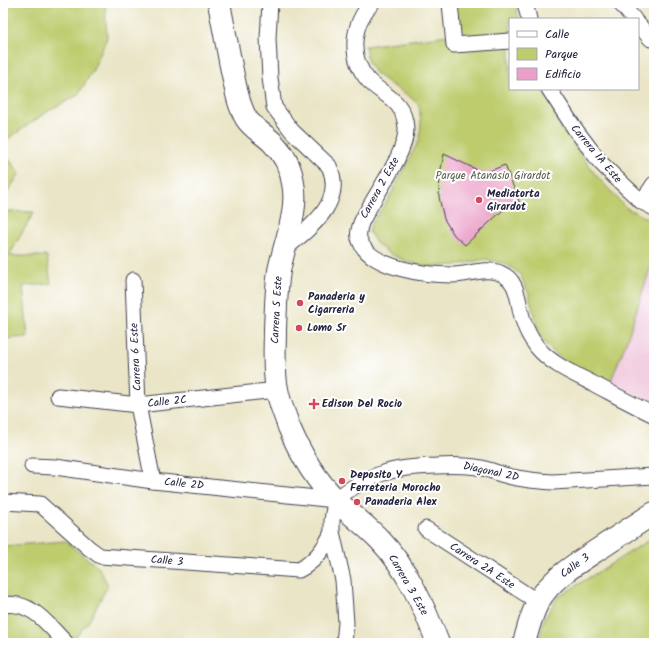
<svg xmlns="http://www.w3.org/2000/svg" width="657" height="646" font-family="Kalam,sans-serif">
  <rect width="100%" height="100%" fill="#fff"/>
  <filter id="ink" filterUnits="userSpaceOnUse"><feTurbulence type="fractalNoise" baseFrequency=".025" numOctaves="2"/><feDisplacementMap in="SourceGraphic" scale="8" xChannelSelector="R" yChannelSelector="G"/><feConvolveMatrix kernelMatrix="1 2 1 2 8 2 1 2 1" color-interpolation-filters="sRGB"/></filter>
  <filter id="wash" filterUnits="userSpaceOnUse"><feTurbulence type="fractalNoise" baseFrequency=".012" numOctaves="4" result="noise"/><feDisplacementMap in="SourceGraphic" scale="16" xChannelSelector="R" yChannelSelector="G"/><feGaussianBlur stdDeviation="0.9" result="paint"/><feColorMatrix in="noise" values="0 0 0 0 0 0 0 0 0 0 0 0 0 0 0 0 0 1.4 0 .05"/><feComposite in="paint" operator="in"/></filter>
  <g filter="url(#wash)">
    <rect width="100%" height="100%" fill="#eae5c6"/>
    <!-- built -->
    <polygon fill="#f2d0e2" points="654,256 654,403 610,383 626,343"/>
    <!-- green -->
    <g fill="#becc6e" stroke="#707754">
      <polygon points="3,3 105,3 107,38 93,70 78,95 47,112 3,142 3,79 7,76 3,57"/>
      <polygon points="454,3 515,3 519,19 510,19 510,89 544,89 561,128 595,174 625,207 654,222 654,256 626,343 610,383 563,360 548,347 539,335 529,294 520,274 506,264 486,259 455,265 430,267 408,262 388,253 376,243 369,232 371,224 388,200 419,140 421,123 419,105 409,96 390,84 375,73 368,62 365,46 456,34"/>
      <polygon points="3,152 20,173 3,199"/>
      <polygon points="3,211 34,212 9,256 47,256 51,284 23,286 28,337 3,339"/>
      <polygon points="654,537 654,643 538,643 544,619 558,597"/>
      <polygon points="65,541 99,568 108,585 89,621 70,643 3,643 3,546"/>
    </g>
    <g id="blocks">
      <!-- building -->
      <polygon fill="#eba0c9" points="444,154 484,173 505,165 520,204 503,210 465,245 454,235 444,219 439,197 440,174"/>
    </g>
  </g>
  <g filter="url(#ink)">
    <use href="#blocks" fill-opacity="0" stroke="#403f50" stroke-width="1"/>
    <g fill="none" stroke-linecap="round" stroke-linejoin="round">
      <!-- street casing -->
      <g stroke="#403f50" stroke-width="17">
        <g id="street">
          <path d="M 270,3 L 268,38 L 270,78 L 274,107 L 292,131 L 329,166 C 346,203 309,228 285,249"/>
          <path d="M 372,3 C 352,24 348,57 368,80 C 384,97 404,99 406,128 C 407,154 372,198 361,223 C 359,229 357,235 360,241 C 371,269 427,275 452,275 C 468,275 486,267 500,273 C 520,281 517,303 523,320 C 526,330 531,339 537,347 C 551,364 572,373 592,383 C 613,394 633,405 654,415"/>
          <polyline points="450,3 454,45 510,41"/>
          <polyline points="525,3 529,19"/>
          <polyline points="620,3 634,19"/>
          <polyline points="638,24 651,39"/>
          <polyline points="549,89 575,129 600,162 614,176 642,202 654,208"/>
          <polyline points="642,202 654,184"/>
          <polyline points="133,280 138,405 153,481"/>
          <polyline points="58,396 138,405 277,390"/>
          <polyline points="32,466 55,467 153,481 335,500"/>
          <path d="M 335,500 C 369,473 394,467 436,466 C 452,465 467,465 482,468 C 491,470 499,474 508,476 C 523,480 538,481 553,482 L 654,476"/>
          <polyline points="335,500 332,521 332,532 343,580 346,623 344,643"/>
          <path d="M 3,502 L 40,504 L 89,548 L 100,556 L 299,570 C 314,562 325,548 332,532"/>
          <polyline points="426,529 538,602"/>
          <path d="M 3,605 C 32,600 48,625 66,643"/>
        </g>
      </g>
      <!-- secondary casing -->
      <g stroke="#403f50" stroke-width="24">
        <g id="secondary">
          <path d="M 219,3 C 223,24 227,45 231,66 C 235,83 237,103 246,118 C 252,128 264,134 272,142 C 283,153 291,168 293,183 C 299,211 284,244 279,271 C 276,290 276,309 275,328 C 275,348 273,370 277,389 C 279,402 285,415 289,427 C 300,453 315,479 335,499 C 349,514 366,525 380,540 C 407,568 424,607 438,643"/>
          <path d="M 524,643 C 528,629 531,615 538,602 C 552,577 579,562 602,547 C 620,535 637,524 654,513"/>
        </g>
      </g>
      <!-- street -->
      <use href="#street" stroke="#fff" stroke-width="15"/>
      <!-- secondary -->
      <use href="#secondary" stroke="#fff" stroke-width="22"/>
    </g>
  </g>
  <!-- markers -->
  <g fill="#d1495b" stroke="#fff" stroke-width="1.5">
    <circle cx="479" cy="200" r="4"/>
    <circle cx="300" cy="303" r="4"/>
    <circle cx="299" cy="328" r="4"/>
    <path d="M312 398h4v4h4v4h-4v4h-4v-4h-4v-4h4z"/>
    <circle cx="342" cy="481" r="4"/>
    <circle cx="357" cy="502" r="4"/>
  </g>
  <g text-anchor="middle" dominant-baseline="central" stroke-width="4" stroke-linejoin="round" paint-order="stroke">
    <!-- street labels -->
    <g font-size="11" fill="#22223b" stroke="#fff">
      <text transform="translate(596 154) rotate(50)">Carrera 1A Este</text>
      <text transform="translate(380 188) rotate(-61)">Carrera 2 Este</text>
      <text transform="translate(277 310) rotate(-87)">Carrera 5 Este</text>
      <text transform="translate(136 357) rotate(-93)">Carrera 6 Este</text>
      <text transform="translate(167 402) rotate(-6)">Calle 2C</text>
      <text transform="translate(491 472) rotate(12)">Diagonal 2D</text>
      <text transform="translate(184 484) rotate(6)">Calle 2D</text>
      <text transform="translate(167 561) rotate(4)">Calle 3</text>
      <text transform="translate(482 566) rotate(33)">Carrera 2A Este</text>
      <text transform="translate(575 566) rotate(-36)">Calle 3</text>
      <text transform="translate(408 585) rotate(60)">Carrera 3 Este</text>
    </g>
    <!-- park labels -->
    <g font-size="11" fill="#595e4d" stroke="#fff">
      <text x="493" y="176">Parque Atanasio Girardot</text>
    </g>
    <!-- poi labels -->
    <g font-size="11" font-weight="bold" fill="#22223b" stroke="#fff" text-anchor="start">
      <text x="487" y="194">Mediatorta<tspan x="487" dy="13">Girardot</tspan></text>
      <text x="308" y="297">Panaderia y<tspan x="308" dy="13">Cigarreria</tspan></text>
      <text x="307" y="328">Lomo Sr</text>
      <text x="322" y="404">Edison Del Rocio</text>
      <text x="350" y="475">Deposito Y<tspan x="350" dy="13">Ferreteria Morocho</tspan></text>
      <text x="365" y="502">Panaderia Alex</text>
    </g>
  </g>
  <!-- margin -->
  <rect width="657" height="646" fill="none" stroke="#fff" stroke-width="16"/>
  <!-- legend -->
  <rect x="509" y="18" width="130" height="72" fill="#ffffff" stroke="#a7a7b1"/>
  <rect x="517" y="31" width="20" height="6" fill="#ffffff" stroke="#a7a7b1"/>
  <text x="545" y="38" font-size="12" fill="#22223b">Calle</text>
  <rect x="517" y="48" width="20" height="12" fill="#becc6e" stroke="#a7a7b1"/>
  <text x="545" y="58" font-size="12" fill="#22223b">Parque</text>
  <rect x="517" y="68" width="20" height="12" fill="#eba0c9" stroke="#a7a7b1"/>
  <text x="545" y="78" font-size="12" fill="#22223b">Edificio</text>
</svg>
